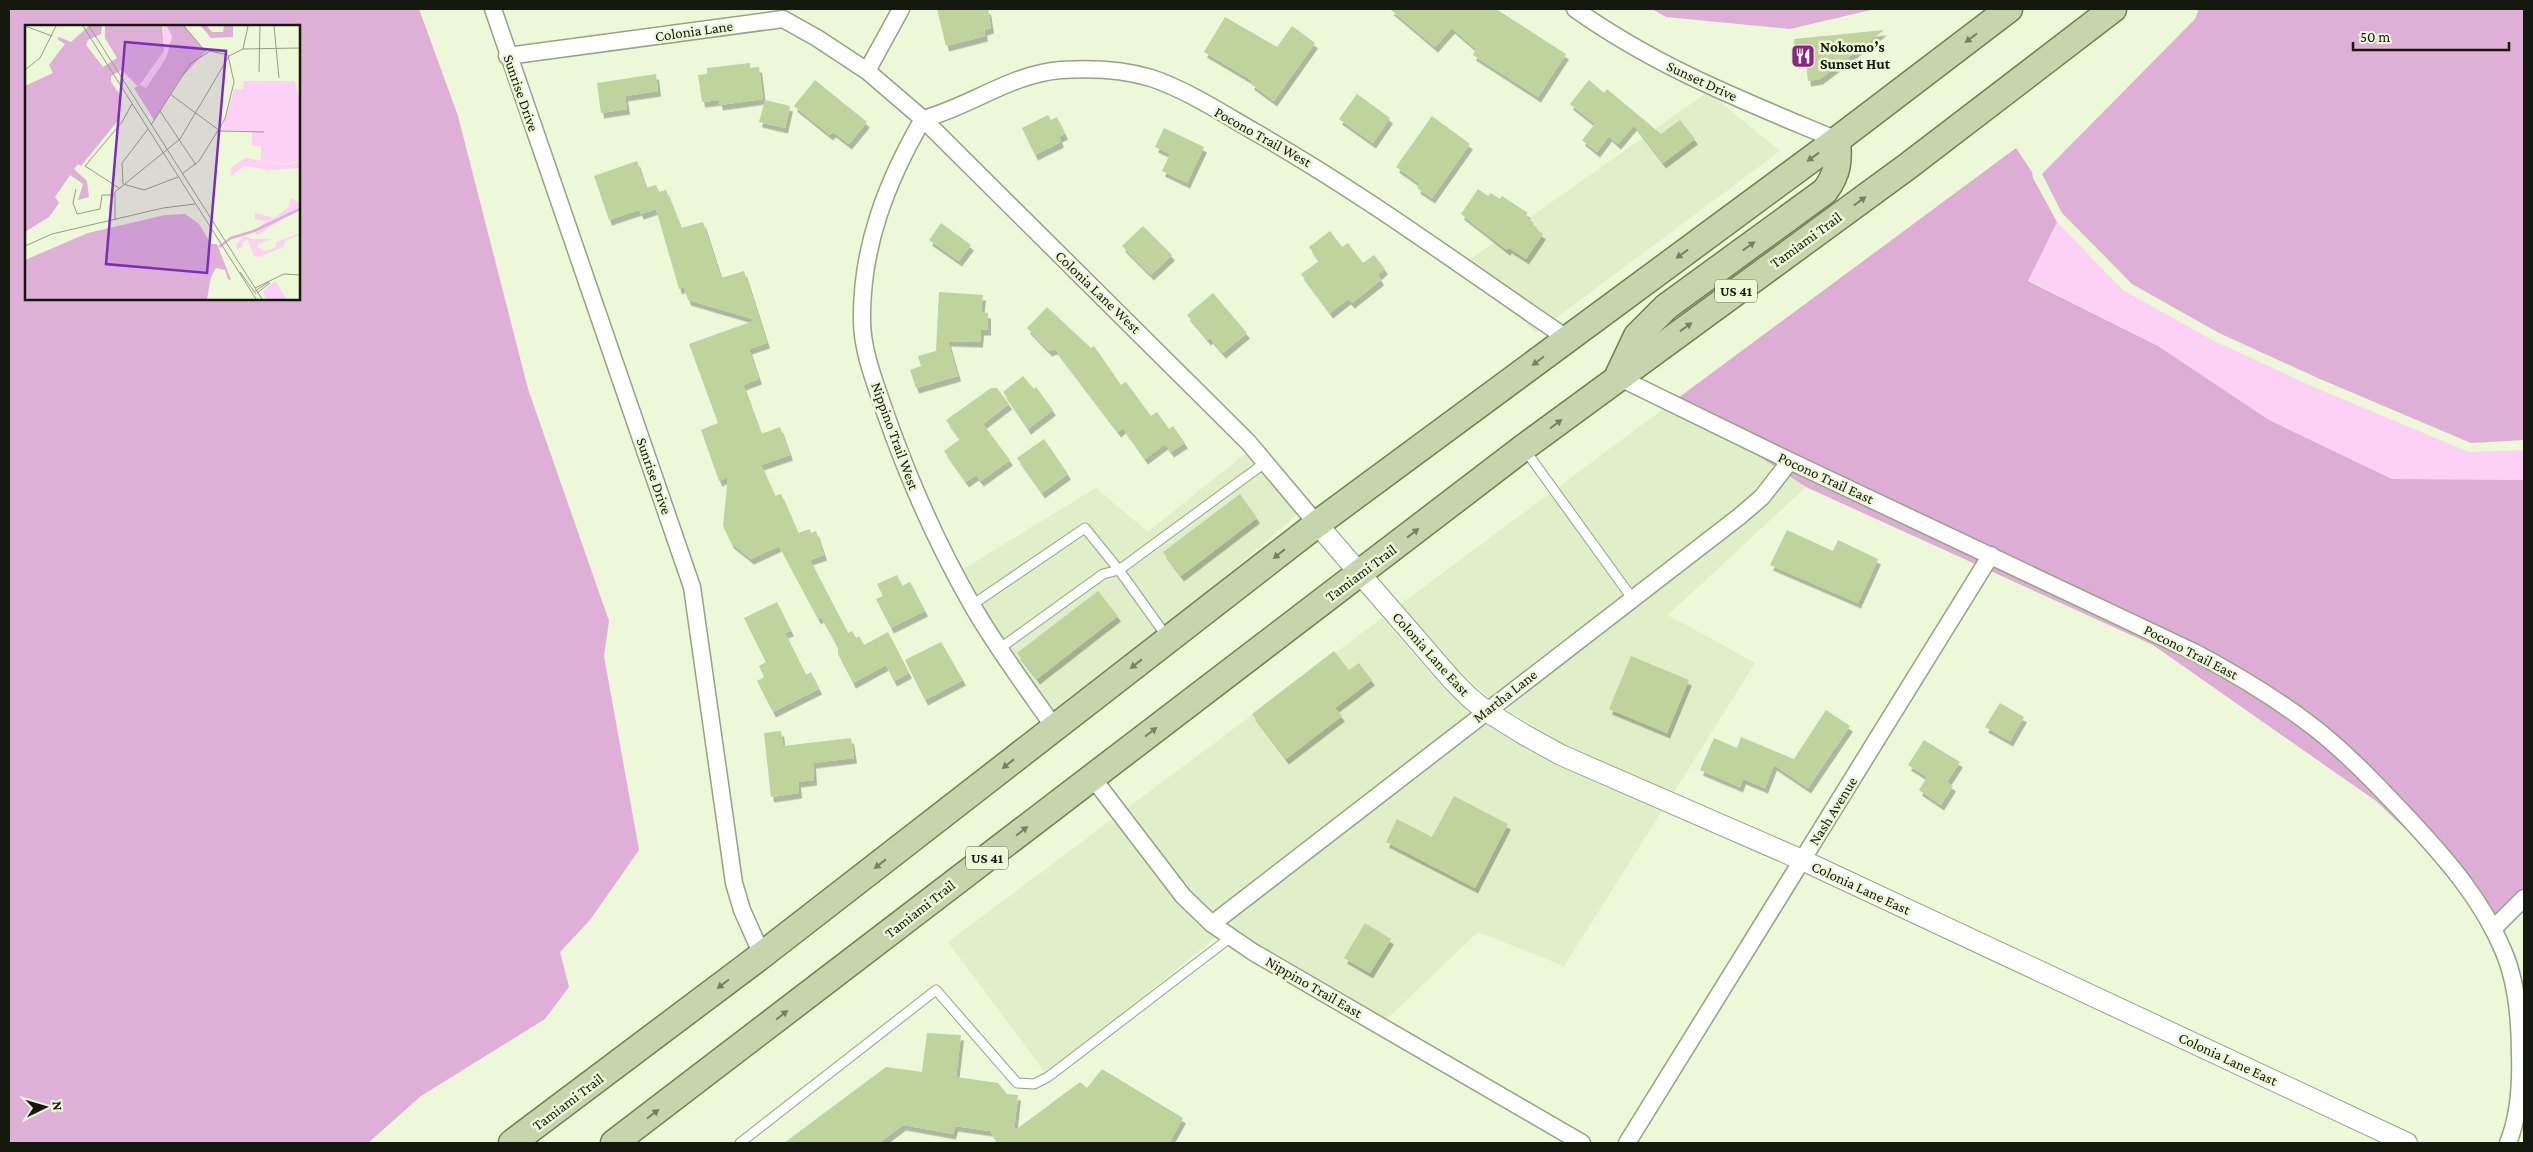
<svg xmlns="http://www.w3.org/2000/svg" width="2533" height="1152" font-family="'Crimson Pro',serif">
  <defs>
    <filter id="shadow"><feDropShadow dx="3" dy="5.5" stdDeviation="0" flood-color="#0004"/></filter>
  </defs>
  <rect width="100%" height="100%" fill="#ecf8d7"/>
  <!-- built -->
  <g fill="#e0efc7">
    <polygon points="1708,92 1780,151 1536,333 1465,263"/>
    <polygon points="1674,401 1806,487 1668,615 1755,663 1674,792 1566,745 1494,702 1461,673 1401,604"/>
    <polygon points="1252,448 1306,507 1168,626 1041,723 963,569 1096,488 1148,532"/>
    <polygon points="1382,618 1442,687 1479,720 1554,764 1662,811 1564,966 1478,932 1377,1028 1216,937 1047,1075 948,942"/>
  </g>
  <!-- green -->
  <polygon fill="#fcd1f5" points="2057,222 2123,290 2214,341 2316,388 2469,452 2524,450 2524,480 2392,479 2269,420 2158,346 2028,280"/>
  <!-- forest -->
  <polygon fill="#ddadd6" points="2016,148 2032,172 2033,178 2057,222 2028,281 2158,346 2269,420 2392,479 2524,480 2524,891 2498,917 2376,801 2153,645 1806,487 1674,401"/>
  <!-- water -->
  <g fill="#deafd7" fill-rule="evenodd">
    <path d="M 9,9 L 419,9 L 458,116 L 528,389 L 609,621 L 604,656 L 639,850 L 590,920 L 560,952 L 569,987 L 545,1019 L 421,1096 L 368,1143 L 9,1143 ZM 26,26 L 299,26 L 299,299 L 26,299 Z"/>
    <polygon points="1652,9 1875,9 1790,29 1666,17"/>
    <polygon points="2199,9 2524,9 2524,440 2471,443 2320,379 2219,333 2132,284 2062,213 2042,174 2195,19"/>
  </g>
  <!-- building -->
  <g fill="#bfd39c" filter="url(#shadow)">
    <polygon points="937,9 988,9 991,28 984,30 985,36 946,46"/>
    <polygon points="1390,9 1496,9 1566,54 1538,97 1473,55 1476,49 1452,28 1435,47"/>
    <polygon points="1225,17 1277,47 1292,26 1315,43 1274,101 1251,84 1253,81 1204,52"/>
    <polygon points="1884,30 1820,79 1808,81 1806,62 1796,63 1794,39"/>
    <polygon points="750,63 750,68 759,67 763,99 720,105 719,100 702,102 698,75 707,74 707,68"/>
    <polygon points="656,74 658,91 625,96 627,109 601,113 597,83"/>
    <polygon points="815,80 867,122 849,144 833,132 830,135 794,106"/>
    <polygon points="1589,80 1604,93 1607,89 1661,134 1680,120 1695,139 1663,163 1634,125 1618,144 1609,136 1597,152 1582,140 1595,124 1570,104"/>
    <polygon points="1357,94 1390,118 1373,143 1339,119"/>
    <polygon points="765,100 790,106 785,128 759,122"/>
    <polygon points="1048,115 1051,120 1057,117 1065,134 1059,137 1061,142 1035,155 1022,128"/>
    <polygon points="1432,116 1470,144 1432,198 1417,188 1420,184 1396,167"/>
    <polygon points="1164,128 1204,147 1187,183 1162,171 1170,154 1155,147"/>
    <polygon points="637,161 646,188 656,185 659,192 666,190 681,228 703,222 721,278 744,271 767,343 749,349 759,379 743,385 761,434 780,427 790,455 761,465 775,496 781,494 798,533 810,529 811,533 816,531 824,555 810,560 848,633 852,631 856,638 859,636 864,645 888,632 909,673 894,681 886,665 853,683 838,654 838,648 821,617 818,619 779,546 751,559 731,543 723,526 728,477 719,481 701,430 718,423 689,344 756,320 688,300 684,287 679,289 656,209 641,214 639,210 609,220 594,176"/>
    <polygon points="1478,189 1488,196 1491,193 1500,199 1502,196 1528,213 1525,216 1534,223 1532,226 1543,234 1526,259 1509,248 1507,250 1461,214"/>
    <polygon points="941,223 971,245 959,261 929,240"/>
    <polygon points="1143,226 1172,255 1151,275 1122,246"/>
    <polygon points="1330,231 1342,247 1348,243 1363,263 1374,255 1385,269 1378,275 1381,280 1352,303 1348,299 1330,313 1301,274 1319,261 1309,247"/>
    <polygon points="939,292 983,295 981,312 988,313 988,330 981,330 980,342 948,341 958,376 916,388 910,370 921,366 918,356 936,351"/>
    <polygon points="1213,293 1247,333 1223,353 1210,338 1208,340 1187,315"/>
    <polygon points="1047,307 1091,348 1094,346 1121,385 1126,382 1151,416 1157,412 1169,429 1173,426 1185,443 1171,452 1165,444 1145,459 1123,428 1118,432 1055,349 1049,351 1027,328"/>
    <polygon points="1023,376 1034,389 1036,387 1053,410 1028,429 1003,392"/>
    <polygon points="991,388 997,388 1009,404 983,424 1010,460 981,481 976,475 966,482 944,451 960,439 946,420"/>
    <polygon points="1044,439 1068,474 1042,493 1017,458"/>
    <polygon points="1240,494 1257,518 1181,576 1163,552"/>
    <polygon points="1787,530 1833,551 1838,540 1878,559 1858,603 1770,565"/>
    <polygon points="897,575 902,586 910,582 925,611 891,628 876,599 883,596 877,584"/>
    <polygon points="1098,591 1118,616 1037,679 1017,653"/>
    <polygon points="777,602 791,631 785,633 806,675 811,672 819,689 773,712 757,681 764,677 759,666 766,662 744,618"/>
    <polygon points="941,642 963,680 925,700 905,660"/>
    <polygon points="1334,651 1349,670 1359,663 1372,680 1335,708 1342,716 1286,759 1252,714"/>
    <polygon points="1631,656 1689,680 1667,733 1609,709"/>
    <polygon points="2000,703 2024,717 2010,741 1985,727"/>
    <polygon points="1826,710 1850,726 1808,788 1774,765 1765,788 1743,779 1740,787 1700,770 1714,738 1737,748 1741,737 1794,759"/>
    <polygon points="781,731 783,746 851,738 854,758 813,763 814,780 798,782 799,793 771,797 764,733"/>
    <polygon points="1924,740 1960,762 1947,782 1953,786 1941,805 1919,790 1927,777 1908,765"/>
    <polygon points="1454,796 1508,824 1475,888 1386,842 1397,819 1432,837"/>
    <polygon points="1365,923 1391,939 1370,973 1344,958"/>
    <polygon points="927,1033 961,1035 956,1077 998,1083 1007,1094 1018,1095 1014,1131 1080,1082 1087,1088 1102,1069 1183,1118 1169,1143 998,1143 990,1131 955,1126 953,1134 903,1125 879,1143 784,1143 886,1067 922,1072"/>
  </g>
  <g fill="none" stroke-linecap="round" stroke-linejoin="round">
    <!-- service casing -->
    <g stroke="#97a284" stroke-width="11">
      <g id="service">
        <polyline points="1525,450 1632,598"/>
        <polyline points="972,605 1085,528 1119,570 1103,574 999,649"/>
        <polyline points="1167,637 1119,570 1266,462"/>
        <polyline points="740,1143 936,990 1017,1083 1034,1084 1048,1077 1231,937"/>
      </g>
    </g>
    <!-- minor casing -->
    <g stroke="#97a284" stroke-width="19">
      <g id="minor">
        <polyline points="493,9 692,587 734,883 742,910 762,955"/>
        <path d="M 1575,9 C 1658,68 1744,101 1837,140"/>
        <polyline points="507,56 783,19 817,38 867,71 923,119 1248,442 1317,524"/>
        <polyline points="867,71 901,9"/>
        <path d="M 1618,377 L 1790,461 L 2198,654 C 2239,676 2279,700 2316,729 C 2350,756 2381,789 2411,821 C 2447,860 2482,900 2503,950 C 2517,982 2520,1019 2520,1054 C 2521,1083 2519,1116 2508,1143"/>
        <path d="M 1054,727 C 1026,687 996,647 972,605 C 937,544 909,480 886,415 C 876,385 862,352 862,320 C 861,247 887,181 923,119 C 971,106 1011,74 1061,70 C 1091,68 1122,69 1151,78 C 1187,90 1222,113 1255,132 C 1364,194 1465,269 1568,339"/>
        <polyline points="1092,777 1183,896 1212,924 1253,952 1582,1143"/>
        <polyline points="1212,924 1740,516 1762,497 1790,461"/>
        <polyline points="2493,929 2524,898"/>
        <polyline points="1627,1143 1991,555"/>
      </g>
    </g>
    <!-- tertiary casing -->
    <g stroke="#97a284" stroke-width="22">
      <polyline id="tertiary" points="1317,524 1452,680 1469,697 1486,711 1523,734 1561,755 1802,860 2407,1143"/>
    </g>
    <!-- primary casing -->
    <g stroke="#708150" stroke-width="29">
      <g id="primary">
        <path d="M 1619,374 L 1637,336 L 1666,307 L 1825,191 C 1838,173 1839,161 1837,140"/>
        <polyline points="512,1143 762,955 1317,524 1837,140 2009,9"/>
        <polyline points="614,1143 1523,448 1908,166 2113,9"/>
      </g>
    </g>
    <!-- service -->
    <use href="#service" stroke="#fff" stroke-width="9"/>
    <!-- minor -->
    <use href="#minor" stroke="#fff" stroke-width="16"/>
    <!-- tertiary -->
    <use href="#tertiary" stroke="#fff" stroke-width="20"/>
    <!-- primary -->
    <use href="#primary" stroke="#c7d5ac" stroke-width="26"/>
  </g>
  <!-- one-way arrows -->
  <defs><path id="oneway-solid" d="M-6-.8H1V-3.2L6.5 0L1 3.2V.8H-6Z" transform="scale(1.25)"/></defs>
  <g fill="#768064">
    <use href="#oneway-solid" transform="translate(1971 38) rotate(143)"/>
    <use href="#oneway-solid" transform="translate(1813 157) rotate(144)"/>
    <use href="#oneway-solid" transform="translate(1860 201) rotate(-36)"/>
    <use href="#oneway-solid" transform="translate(1749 246) rotate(-36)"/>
    <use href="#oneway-solid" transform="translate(1682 254) rotate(144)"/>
    <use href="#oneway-solid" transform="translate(1686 327) rotate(-36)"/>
    <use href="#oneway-solid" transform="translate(1538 361) rotate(143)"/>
    <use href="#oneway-solid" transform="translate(1556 424) rotate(-37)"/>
    <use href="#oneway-solid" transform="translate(1413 533) rotate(-38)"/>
    <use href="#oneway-solid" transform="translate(1279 554) rotate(142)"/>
    <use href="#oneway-solid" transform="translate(1136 664) rotate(142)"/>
    <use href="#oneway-solid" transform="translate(1151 732) rotate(-37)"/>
    <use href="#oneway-solid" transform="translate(1008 764) rotate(142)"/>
    <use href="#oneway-solid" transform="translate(1022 831) rotate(-38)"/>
    <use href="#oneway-solid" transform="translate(880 864) rotate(142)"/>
    <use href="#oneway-solid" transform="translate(723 984) rotate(143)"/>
    <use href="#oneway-solid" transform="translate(782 1015) rotate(-38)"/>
    <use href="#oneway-solid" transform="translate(653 1114) rotate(-37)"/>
  </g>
  <!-- icons -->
  <defs>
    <g id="restaurant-square" transform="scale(1.25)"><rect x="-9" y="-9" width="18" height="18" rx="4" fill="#8e2386" stroke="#ecf8d7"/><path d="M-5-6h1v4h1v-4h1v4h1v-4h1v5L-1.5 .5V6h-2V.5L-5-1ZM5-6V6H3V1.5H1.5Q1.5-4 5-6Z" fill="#fff"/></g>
  </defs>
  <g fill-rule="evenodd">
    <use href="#restaurant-square" x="1803" y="56"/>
  </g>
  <g text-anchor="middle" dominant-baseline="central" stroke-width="5" stroke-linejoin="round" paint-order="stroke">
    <!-- shield labels -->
    <g fill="#ecf8d7" stroke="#555b4a" stroke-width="1">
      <rect x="1715" y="279.5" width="42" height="23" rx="4"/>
      <rect x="966" y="846.5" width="42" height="23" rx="4"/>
    </g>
    <g font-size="14" font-weight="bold" fill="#14180d">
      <text x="1736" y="291">US 41</text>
      <text x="987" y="858">US 41</text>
    </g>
    <!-- street labels -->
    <g font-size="15" fill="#14180d" stroke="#ecf8d7">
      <text transform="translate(694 31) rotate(-8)">Colonia Lane</text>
      <text transform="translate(1702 81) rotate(25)">Sunset Drive</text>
      <text transform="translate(521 93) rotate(71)">Sunrise Drive</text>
      <text transform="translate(1263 137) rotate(29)">Pocono Trail West</text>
      <text transform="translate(1806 240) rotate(-36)">Tamiami Trail</text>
      <text transform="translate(1098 292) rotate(44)">Colonia Lane West</text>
      <text transform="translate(895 436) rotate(70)">Nippino Trail West</text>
      <text transform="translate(654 476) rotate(71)">Sunrise Drive</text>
      <text transform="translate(1826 478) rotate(25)">Pocono Trail East</text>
      <text transform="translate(1361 573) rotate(-37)">Tamiami Trail</text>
      <text transform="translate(2191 652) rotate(27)">Pocono Trail East</text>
      <text transform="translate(1431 654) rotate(48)">Colonia Lane East</text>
      <text transform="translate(1505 696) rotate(-38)">Martha Lane</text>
      <text transform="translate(1833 811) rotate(-58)">Nash Avenue</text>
      <text transform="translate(1861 888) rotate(25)">Colonia Lane East</text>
      <text transform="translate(920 909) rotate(-38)">Tamiami Trail</text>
      <text transform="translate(1314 987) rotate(30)">Nippino Trail East</text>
      <text transform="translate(2228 1059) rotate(25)">Colonia Lane East</text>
      <text transform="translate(568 1102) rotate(-37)">Tamiami Trail</text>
    </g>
    <!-- poi labels -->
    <g font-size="15" font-weight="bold" fill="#14180d" stroke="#ecf8d7" text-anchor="start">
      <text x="1820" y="47">Nokomo’s<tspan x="1820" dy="17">Sunset Hut</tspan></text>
    </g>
  </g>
  <!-- overview -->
  <g transform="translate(25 25)">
    <rect width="275" height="275" fill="#ecf8d7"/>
    <path d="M 138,1 L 142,1 L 147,12 L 141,33 L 121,63 L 116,60 L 139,26 ZM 219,56 L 270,56 L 275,75 L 275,136 L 259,139 L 236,136 L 236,121 L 227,121 L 227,106 L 197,105 L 209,64 L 218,64 ZM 220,133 L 259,140 L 275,137 L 275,143 L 244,145 L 220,141 L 206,151 L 205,144 ZM 265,173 L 275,178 L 275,182 L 233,210 L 230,208 L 241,196 L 230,194 L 230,188 L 249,193 L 264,182 ZM 275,208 L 275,210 L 261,215 L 258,222 L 234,232 L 229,231 L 223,215 L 218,216 L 217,222 L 212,224 L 211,220 L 219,211 L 228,214 L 247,214 L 233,219 L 232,222 L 241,226 L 250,223 L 252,217 ZM 250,256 L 262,274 L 241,274 L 238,266 Z" fill="#fcd1f5"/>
    <path d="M 142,1 L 159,1 L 180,27 L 154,55 L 129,95 L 109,63 L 116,60 L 121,63 L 141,33 L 147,12 Z" fill="#ddadd6"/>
    <path d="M 64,1 L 77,1 L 76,9 L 63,15 L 61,20 L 78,42 L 92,33 L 80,13 L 80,1 L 137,1 L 139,26 L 115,60 L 112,61 L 97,45 L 86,51 L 86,57 L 95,70 L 95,93 L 56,141 L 53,139 L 49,144 L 62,156 L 64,172 L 53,175 L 58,159 L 45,150 L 30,172 L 34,178 L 24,192 L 0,207 L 0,61 L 28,48 L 24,40 L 40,19 L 32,14 L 34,12 L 46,17 ZM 176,1 L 182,1 L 187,7 L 198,7 L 199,1 L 208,1 L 208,12 L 186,13 ZM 160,189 L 174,199 L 186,219 L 192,219 L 206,255 L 203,254 L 200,245 L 191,243 L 186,252 L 182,274 L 0,274 L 0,235 L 63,208 L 140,190 Z" fill="#deafd7"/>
    <path fill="none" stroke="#deafd7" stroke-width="2.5" d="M 194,222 L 206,213 L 229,206 L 275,184"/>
    <path fill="none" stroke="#969e86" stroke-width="1" d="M 0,1 L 27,11M 58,1 L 231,274M 64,1 L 237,274M 159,1 L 181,27M 249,1 L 254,53M 218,24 L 223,1M 0,45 L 15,33 L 31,1M 234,47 L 235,1M 145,69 L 195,106 L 239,107M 135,86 L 171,140M 126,100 L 165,39 L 185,26 L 203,30 L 209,57 L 200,94 L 174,136 L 157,149M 123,104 L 97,138 L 98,159 L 119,165 L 153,152M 94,163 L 60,141 L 97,97 L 107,79M 51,164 L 48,178 L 52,189 L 75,184 L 77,170 L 89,170M 90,195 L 90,167 L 155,114 L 204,31 L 218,24 L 275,23M 0,221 L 27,209 L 138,183 L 170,179M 215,247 L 231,269M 230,263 L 259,249 L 275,250M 230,266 L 244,257M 232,268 L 245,258"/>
    <path fill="#7b2cbf" fill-opacity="0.15" stroke="#7b2cbf" stroke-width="2.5" d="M 100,17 L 201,26 L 182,248 L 81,239 Z"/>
    <rect width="275" height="275" fill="none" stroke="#14180d" stroke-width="2.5"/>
  </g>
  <!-- border -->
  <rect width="2533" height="1152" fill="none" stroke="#14180d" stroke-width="20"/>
  <!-- north arrow -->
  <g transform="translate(45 1107) rotate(85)" stroke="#ecf8d7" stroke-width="4" paint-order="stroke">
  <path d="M0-4L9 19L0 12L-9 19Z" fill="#14180d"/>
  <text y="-8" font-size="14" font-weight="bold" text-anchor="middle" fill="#14180d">N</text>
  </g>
  <!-- scale -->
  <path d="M2353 42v8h156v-8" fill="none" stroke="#14180d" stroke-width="2.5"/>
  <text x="2360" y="42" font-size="15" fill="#14180d" stroke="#ecf8d7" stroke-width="4" paint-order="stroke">50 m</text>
</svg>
